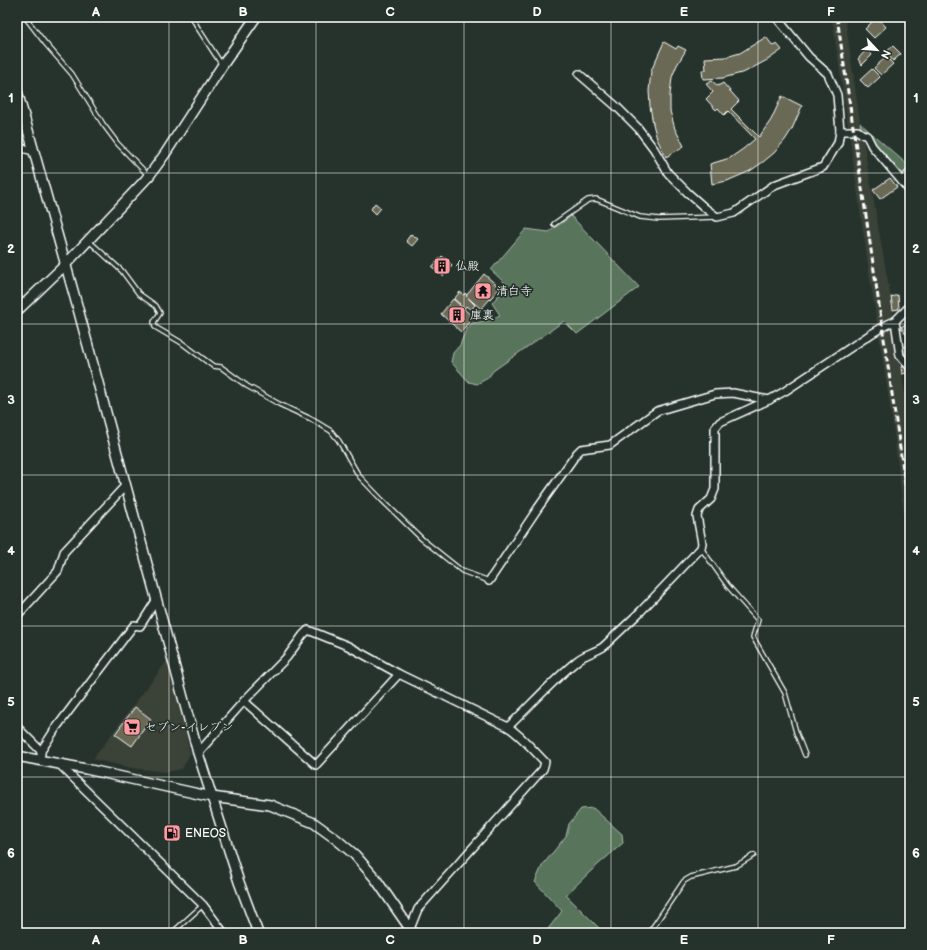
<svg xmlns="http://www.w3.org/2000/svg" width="927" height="950" font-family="'Balsamiq Sans','Klee One',sans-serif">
  <rect width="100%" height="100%" fill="#26332d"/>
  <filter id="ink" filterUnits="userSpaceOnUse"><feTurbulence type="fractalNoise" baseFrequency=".025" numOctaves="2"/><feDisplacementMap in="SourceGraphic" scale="8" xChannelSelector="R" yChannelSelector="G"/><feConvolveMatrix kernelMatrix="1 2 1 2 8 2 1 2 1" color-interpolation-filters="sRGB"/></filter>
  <g filter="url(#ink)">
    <!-- built -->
    <g fill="#3a4339">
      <polygon points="832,17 845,17 860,123 890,294 910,428 910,563 893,425 870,278 847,119"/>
      <polygon points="167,661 181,710 190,754 182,769 166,772 132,768 93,759"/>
    </g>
    <!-- green -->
    <g fill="#58755c" stroke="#acbaae">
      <polygon points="860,123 910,167 910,173 902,181 862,134"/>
      <polygon points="571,216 639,287 577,334 564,321 493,371 488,378 477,384 469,382 451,362 453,353 460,345 465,332 472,323 487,321 500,315 492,303 507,285 491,270 526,229 549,232"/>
      <polygon points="593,808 622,834 623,843 592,870 566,895 604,933 554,933 548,929 562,911 535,882 542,866 566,836 569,824 581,809"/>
    </g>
    <!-- building -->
    <g fill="#696954" stroke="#fff">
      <polygon points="877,17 886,27 874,38 865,29"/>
      <polygon points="766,37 773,46 777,44 782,50 769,59 745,72 723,78 703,79 702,70 706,70 705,58 726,57 740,53"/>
      <polygon points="664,42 676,49 678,46 686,50 677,65 672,77 670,95 670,111 675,129 684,146 666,157 657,139 653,124 650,106 649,91 651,71"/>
      <polygon points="893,46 901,54 893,61 886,52"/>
      <polygon points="867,49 872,55 862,65 858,59"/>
      <polygon points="886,57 893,64 881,75 874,68"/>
      <polygon points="872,69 880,77 868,88 860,80"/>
      <polygon points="712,81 718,86 723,83 739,101 731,109 759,137 771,120 782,96 802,106 792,129 785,140 774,153 763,162 750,171 727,181 712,184 710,164 730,158 743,149 755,139 728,111 724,115 718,108 716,110 706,99 713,92 706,84"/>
      <polygon points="890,178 897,187 880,199 873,190"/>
      <polygon points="375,203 381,208 376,214 371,209"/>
      <polygon points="411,234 418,239 412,246 406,241"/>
      <polygon points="442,256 452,265 443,276 432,267"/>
      <polygon points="484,274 500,288 481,309 466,296"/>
      <polygon points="460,292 464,295 465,293 467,295 466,296 475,305 471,310 466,306 464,309 459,305 460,304 454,299"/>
      <polygon points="898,295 899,309 893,310 891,297"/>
      <polygon points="453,299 473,317 461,332 441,314"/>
      <polygon points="910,321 910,337 909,338 901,327"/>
      <polygon points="910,343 910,355 907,357 901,350"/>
      <polygon points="905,366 907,373 902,374 901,367"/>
      <polygon points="135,707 151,719 132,746 115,734"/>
    </g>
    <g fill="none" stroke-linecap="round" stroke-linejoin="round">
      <!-- service casing -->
      <g stroke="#fff" stroke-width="6">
        <g id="service">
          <polyline points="25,17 45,43 72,74 103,124 118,144 148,175"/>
          <polyline points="192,17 198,28 222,65"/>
          <polyline points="554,224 588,200 596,199 640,217 659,219 716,217"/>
          <polyline points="89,241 122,271 139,294 156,306 160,313 154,322 155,327 182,343 213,366 221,367 247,386 279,404 311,419 331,431 339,441 359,476 382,500 422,539 462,571 489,581"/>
          <polyline points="701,548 728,586 758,620 753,637 785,693 796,732 805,755"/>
          <polyline points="172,933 203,905"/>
          <polyline points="652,933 651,930 684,881 691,877 736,866 754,855"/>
        </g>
      </g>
      <!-- minor casing -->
      <g stroke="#fff" stroke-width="10">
        <g id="minor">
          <polyline points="776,17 809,57 828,74 837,95 840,131 858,131 862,134 867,136 872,146 910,191"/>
          <polyline points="579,74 617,107 638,128 654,149 668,173 688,193 705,208 717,217 734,213 774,185 823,167 838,143 840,131"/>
          <polyline points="17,147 34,151"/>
          <polyline points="902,181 910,173"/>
          <polyline points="895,321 900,356 910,367"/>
          <polyline points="489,581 538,508 577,453 581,449 610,445 657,411 715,394 733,393 769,400"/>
          <polyline points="17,616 58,571 64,552 126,485"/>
          <polyline points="244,701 316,765 399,674"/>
          <polyline points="17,727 41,751 41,754"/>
          <path d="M 508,727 C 531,705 553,680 578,660 C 584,655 595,652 603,647 L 641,611 L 701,548 L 702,543 L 697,516 L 699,510 L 711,499 L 715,489 L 715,428 L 720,422 L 769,400 L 785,391 L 871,334 L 888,324 L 895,321 L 910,306"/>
          <polyline points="41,751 56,728 134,625 140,626 157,599"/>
          <path d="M 198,753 L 244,701 L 287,657 L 303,635 L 308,630 L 348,646 L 399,674 L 508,727 C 522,736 533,750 545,762 L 543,769 L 418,909 L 410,929 L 406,933"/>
          <polyline points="60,765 203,905 224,933"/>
        </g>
      </g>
      <!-- tertiary casing -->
      <g stroke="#fff" stroke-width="12">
        <g id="tertiary">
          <polyline points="17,91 77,305 198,753 239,882 258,933"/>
          <polyline points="17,311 65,265 149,176 165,154 222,66 256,17"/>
          <polyline points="17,756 86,769 212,797 270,805 314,823 336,839 355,855 375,878 413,933"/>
        </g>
      </g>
      <!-- service -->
      <use href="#service" stroke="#26332d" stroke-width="3.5"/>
      <!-- minor -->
      <use href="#minor" stroke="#26332d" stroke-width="7"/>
      <!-- tertiary -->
      <use href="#tertiary" stroke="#26332d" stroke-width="9"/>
      <!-- rail -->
      <polyline stroke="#fff" stroke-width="3" stroke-dasharray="6 3" stroke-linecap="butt" points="837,17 910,517"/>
    </g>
  </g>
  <!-- grid -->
  <path fill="none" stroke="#fff" stroke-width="1" stroke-opacity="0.55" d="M 169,17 L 169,933M 316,17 L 316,933M 464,17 L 464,933M 611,17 L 611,933M 758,17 L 758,933M 17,173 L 910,173M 17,324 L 910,324M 17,475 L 910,475M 17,626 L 910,626M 17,777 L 910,777"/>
  <!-- icons -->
  <defs>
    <g id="building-square" transform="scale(0.9)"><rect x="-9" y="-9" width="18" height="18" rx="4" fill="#ff9aa2" stroke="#26332d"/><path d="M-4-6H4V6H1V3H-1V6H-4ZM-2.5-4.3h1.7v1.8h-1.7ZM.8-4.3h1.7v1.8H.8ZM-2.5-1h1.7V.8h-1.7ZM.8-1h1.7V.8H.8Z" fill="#111"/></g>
    <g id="temple-square" transform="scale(0.9)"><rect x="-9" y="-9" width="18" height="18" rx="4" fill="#ff9aa2" stroke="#26332d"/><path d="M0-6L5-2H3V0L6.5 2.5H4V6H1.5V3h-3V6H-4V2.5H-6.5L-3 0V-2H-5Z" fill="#111"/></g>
    <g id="supermarket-square" transform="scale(0.9)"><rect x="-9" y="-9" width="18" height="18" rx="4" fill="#ff9aa2" stroke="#26332d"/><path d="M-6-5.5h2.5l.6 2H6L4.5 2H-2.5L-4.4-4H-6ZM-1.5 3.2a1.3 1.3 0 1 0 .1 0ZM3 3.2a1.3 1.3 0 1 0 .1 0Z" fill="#111"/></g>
    <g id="fuel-square" transform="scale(0.9)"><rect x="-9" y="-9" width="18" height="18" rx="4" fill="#ff9aa2" stroke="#26332d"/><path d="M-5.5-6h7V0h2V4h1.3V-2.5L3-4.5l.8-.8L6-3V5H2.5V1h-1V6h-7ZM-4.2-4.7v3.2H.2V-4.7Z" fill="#111"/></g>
  </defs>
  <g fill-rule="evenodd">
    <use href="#building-square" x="442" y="266"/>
    <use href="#temple-square" x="483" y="291"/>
    <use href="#building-square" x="457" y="315"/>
    <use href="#supermarket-square" x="132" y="727"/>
    <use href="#fuel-square" x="172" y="833"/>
  </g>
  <g text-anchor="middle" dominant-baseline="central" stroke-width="3.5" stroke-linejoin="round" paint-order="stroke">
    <!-- poi labels -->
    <g font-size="12" fill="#fff" stroke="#26332d" text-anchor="start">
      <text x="455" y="266">仏殿</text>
      <text x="496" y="291">清白寺</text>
      <text x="470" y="315">庫裏</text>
      <text x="145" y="727">セブン-イレブン</text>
      <text x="185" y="833">ENEOS</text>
    </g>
  </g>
  <!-- margin -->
  <rect width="927" height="950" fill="none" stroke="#26332d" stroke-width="44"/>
  <!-- north arrow -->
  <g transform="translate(877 50) rotate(116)" stroke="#26332d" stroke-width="3" paint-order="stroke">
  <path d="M0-3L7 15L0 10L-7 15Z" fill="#ffffff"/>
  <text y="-6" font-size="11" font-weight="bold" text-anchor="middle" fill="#ffffff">N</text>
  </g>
  <rect x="22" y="22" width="883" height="906" fill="none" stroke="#fff" stroke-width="1.5"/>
  <g font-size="13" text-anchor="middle" font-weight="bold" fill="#fff">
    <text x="96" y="16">A</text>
    <text x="243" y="16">B</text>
    <text x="390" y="16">C</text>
    <text x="537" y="16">D</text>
    <text x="684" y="16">E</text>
    <text x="831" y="16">F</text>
    <text x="11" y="102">1</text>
    <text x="916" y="102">1</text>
    <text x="11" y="253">2</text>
    <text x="916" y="253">2</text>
    <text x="11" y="404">3</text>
    <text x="916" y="404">3</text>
    <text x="11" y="555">4</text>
    <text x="916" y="555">4</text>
    <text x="11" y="706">5</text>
    <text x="916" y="706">5</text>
    <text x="11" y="857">6</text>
    <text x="916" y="857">6</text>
    <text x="96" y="944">A</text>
    <text x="243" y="944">B</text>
    <text x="390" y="944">C</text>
    <text x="537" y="944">D</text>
    <text x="684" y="944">E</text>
    <text x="831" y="944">F</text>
  </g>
</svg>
